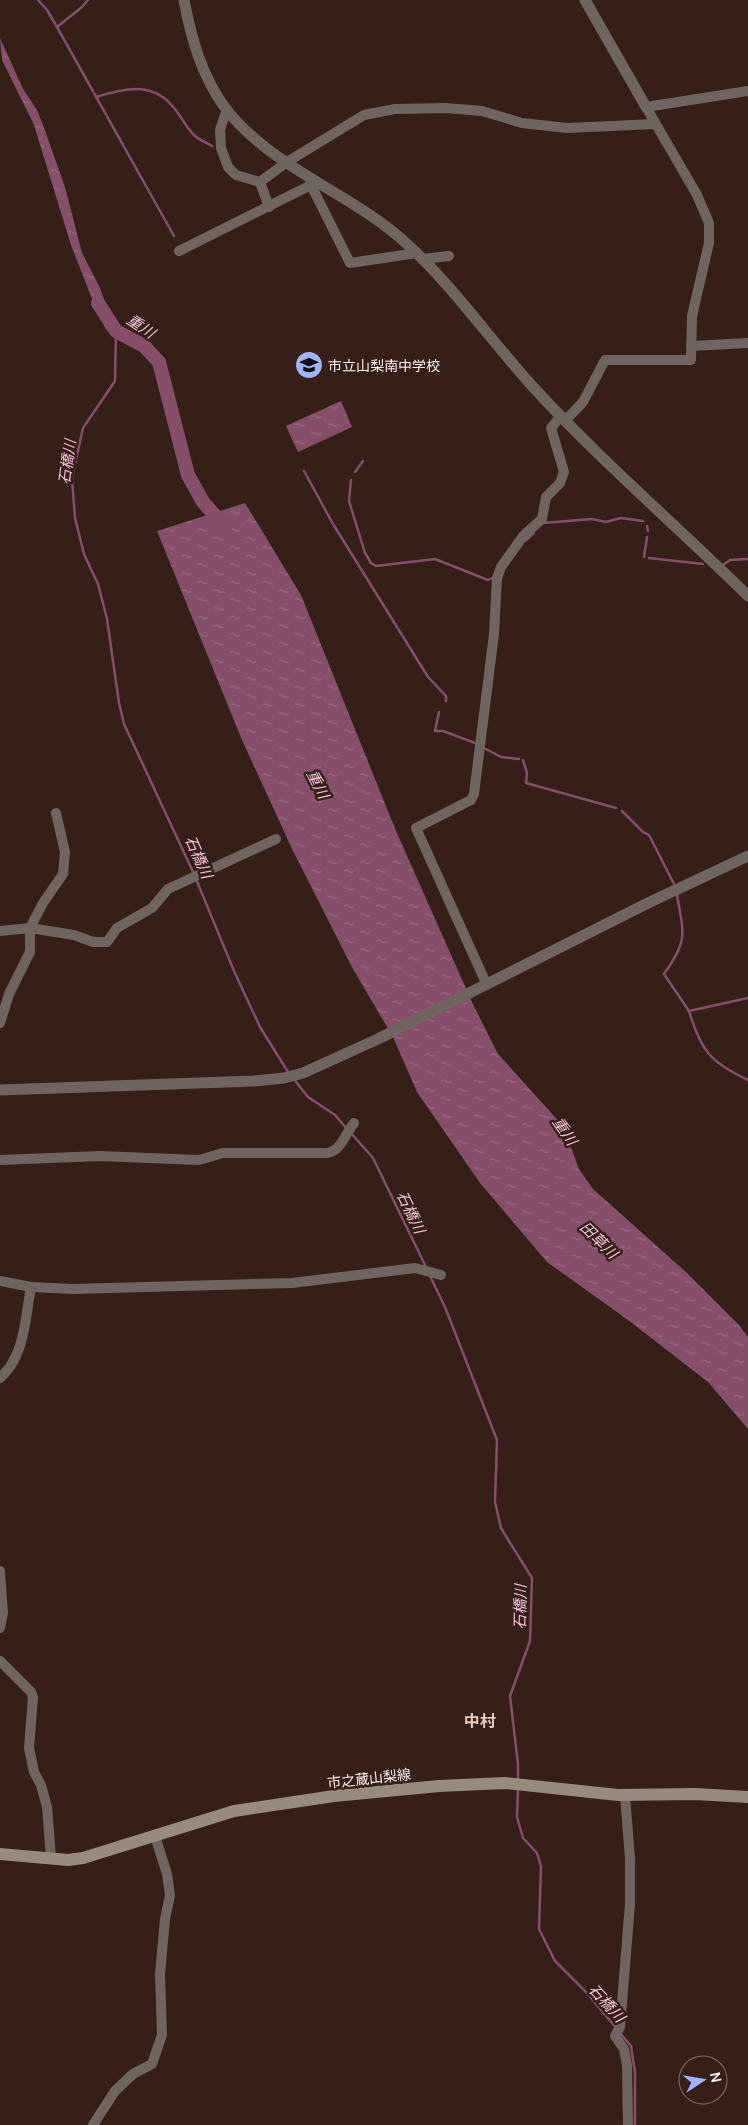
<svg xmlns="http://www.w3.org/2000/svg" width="748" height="2125" font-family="Manrope,'Noto Sans JP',sans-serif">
  <defs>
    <pattern id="water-ripples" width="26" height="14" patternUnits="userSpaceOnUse" patternTransform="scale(1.25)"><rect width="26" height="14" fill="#854f6a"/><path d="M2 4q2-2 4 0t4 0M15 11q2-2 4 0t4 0" fill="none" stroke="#97697f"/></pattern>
  </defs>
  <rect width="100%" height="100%" fill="#351f18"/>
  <!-- water -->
  <g fill="url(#water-ripples)">
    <polygon points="0,38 23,89 37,110 43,125 65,187 82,253 100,288 107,308 107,331 98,314 71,245 34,125 2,60"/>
    <polygon points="341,401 352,427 298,452 286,426"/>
    <polygon points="245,503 301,595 396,831 472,1002 498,1054 563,1126 579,1169 593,1189 687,1273 739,1325 748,1337 748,1429 708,1382 628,1320 547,1262 480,1183 417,1092 393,1037 353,969 293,851 242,740 157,531"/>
  </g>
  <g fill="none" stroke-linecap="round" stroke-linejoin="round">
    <!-- stream -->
    <g stroke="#854f6a" stroke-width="2.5">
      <polyline points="38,0 47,10 57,27 174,236"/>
      <polyline points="57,27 82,7 88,0"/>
      <path d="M 96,97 C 125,88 153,81 174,108 C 181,116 187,129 195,136 C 200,140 207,143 212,146"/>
      <polyline points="116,331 115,381 83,428 72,478 75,518 84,554 98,584 107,619 119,703 124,724 194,874"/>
      <polyline points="304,471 333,524 428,677 446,696 446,701"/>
      <polyline points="355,472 363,461"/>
      <polyline points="351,480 349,501 365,553 371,563 376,566 435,559 488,580 494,577"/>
      <polyline points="543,523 592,519 606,522 621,518 643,521"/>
      <polyline points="647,526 648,531"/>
      <polyline points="525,541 534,533"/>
      <polyline points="644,557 647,537"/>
      <polyline points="649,558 703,564"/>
      <polyline points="723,565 730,560 748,559"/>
      <polyline points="439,712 435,731 443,731 475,743"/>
      <polyline points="484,748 501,757 519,759"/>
      <polyline points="523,760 527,773 526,783 616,808"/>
      <polyline points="622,811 643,832 649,835 674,884"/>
      <polyline points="196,879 234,971 260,1027 288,1072"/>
      <path d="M 677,895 C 684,935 688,940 664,974 L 689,1011 L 748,998"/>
      <path d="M 689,1011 C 701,1051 710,1062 748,1080"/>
      <polyline points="293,1078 308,1097 335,1115 347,1129"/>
      <polyline points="351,1133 373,1158 426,1267"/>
      <polyline points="430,1276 445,1307 497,1440 495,1502 501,1528 532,1578 530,1641 510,1696 518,1764 518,1781"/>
      <polyline points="518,1789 517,1817 523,1838 537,1853 541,1866 539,1929 555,1961 586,1992 617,2029"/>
      <polyline points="620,2033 631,2046 635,2073 635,2125"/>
    </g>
    <!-- river -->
    <polyline stroke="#854f6a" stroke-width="14" points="98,303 116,331 144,346 159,362 188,475 203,502 225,527"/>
    <!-- minor -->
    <g stroke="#6f655e" stroke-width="10">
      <polyline points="227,109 220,130 221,148 228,167 236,175 260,182"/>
      <polyline points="269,207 260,182 287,162 364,115 395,109 446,108 482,111 522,123 567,128 655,124"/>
      <polyline points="179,251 311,185 350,263 417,253"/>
      <polyline points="423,259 449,256"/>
      <polyline points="691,346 748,343"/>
      <polyline points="565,421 583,402 605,360 691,360 692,316 709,243 709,223 697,195 646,107 748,91"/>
      <polyline points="0,931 30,928 74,935 93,942 107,942 117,928 152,908 168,889 276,839"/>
      <polyline points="486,983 416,828 471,800 474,794 494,634 497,578 501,567 524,535 542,519 546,497 560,483 564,472 551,428 561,416"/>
      <polyline points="0,1023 9,994 30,952 30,928 43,903 63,874 65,852 56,813"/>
      <path d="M 0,1160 L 100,1156 L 199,1160 L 223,1153 L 327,1153 C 342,1150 345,1134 354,1123"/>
      <polyline points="0,1281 31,1287 73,1289 292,1283 415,1268 441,1275"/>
      <path d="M 0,1378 C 25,1356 25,1319 31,1287"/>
      <polyline points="0,1571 3,1613 0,1628"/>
      <polyline points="0,1661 31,1692 33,1697 29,1748 34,1772 41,1785 47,1807 51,1858"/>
      <polyline points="625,1796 630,1858 630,1904 620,2027 615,2036 624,2049 627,2065 628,2125"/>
      <polyline points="93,2125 115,2091 133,2074 152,2064 162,2035 160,1974 165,1919 170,1895 167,1874 155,1836"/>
    </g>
    <!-- tertiary -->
    <g stroke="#6f655e" stroke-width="11">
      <path d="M 184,0 C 191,38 202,77 226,109 C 273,169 352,193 407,244 C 454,287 491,341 534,388 C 601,461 677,526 748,596"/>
      <polyline points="585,0 646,107"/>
      <polyline points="0,1090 254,1081 284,1078 303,1073 378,1039 648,903 748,856"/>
    </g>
    <!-- secondary -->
    <polyline stroke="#988a7d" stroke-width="12" points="0,1854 68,1860 83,1858 234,1811 334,1796 439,1786 505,1783 618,1795 695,1794 748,1797"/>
  </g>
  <!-- icons -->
  <defs>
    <g id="school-disc" transform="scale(1.4375)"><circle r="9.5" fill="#a4b2fc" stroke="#351f18"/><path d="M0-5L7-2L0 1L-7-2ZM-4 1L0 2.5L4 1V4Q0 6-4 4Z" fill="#111"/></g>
  </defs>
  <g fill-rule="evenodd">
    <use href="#school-disc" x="309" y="365"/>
  </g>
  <g text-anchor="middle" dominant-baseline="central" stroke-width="5" stroke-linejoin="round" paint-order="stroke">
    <!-- poi labels -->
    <g font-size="14" fill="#fdf0ec" stroke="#351f18" text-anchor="start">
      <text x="328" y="365">市立山梨南中学校</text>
    </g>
    <!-- street labels -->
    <g font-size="14" fill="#fdf0ec" stroke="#351f18">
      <text transform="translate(369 1778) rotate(-6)">市之蔵山梨線</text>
    </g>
    <!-- water labels -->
    <g font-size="15" font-style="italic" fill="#f8c4dc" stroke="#351f18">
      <text transform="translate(141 326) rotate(34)">重川</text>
      <text transform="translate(67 462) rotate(-82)">石橋川</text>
      <text transform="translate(318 784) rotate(63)">重川</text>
      <text transform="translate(199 857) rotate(66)">石橋川</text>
      <text transform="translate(565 1131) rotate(55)">重川</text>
      <text transform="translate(411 1212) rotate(64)">石橋川</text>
      <text transform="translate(599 1240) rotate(44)">田草川</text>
      <text transform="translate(520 1607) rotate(-89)">石橋川</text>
      <text transform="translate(607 2003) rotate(48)">石橋川</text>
    </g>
    <!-- quarter labels -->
    <g font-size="16" font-weight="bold" fill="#eacac1" stroke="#351f18">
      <text x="480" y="1721">中村</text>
    </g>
  </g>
  <!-- north arrow -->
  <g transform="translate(703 2080) rotate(78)"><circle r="24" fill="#351f18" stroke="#85736d"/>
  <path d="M0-4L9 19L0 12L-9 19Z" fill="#a4b2fc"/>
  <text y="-8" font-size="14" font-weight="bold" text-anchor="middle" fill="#fdf0ec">N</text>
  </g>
</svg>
